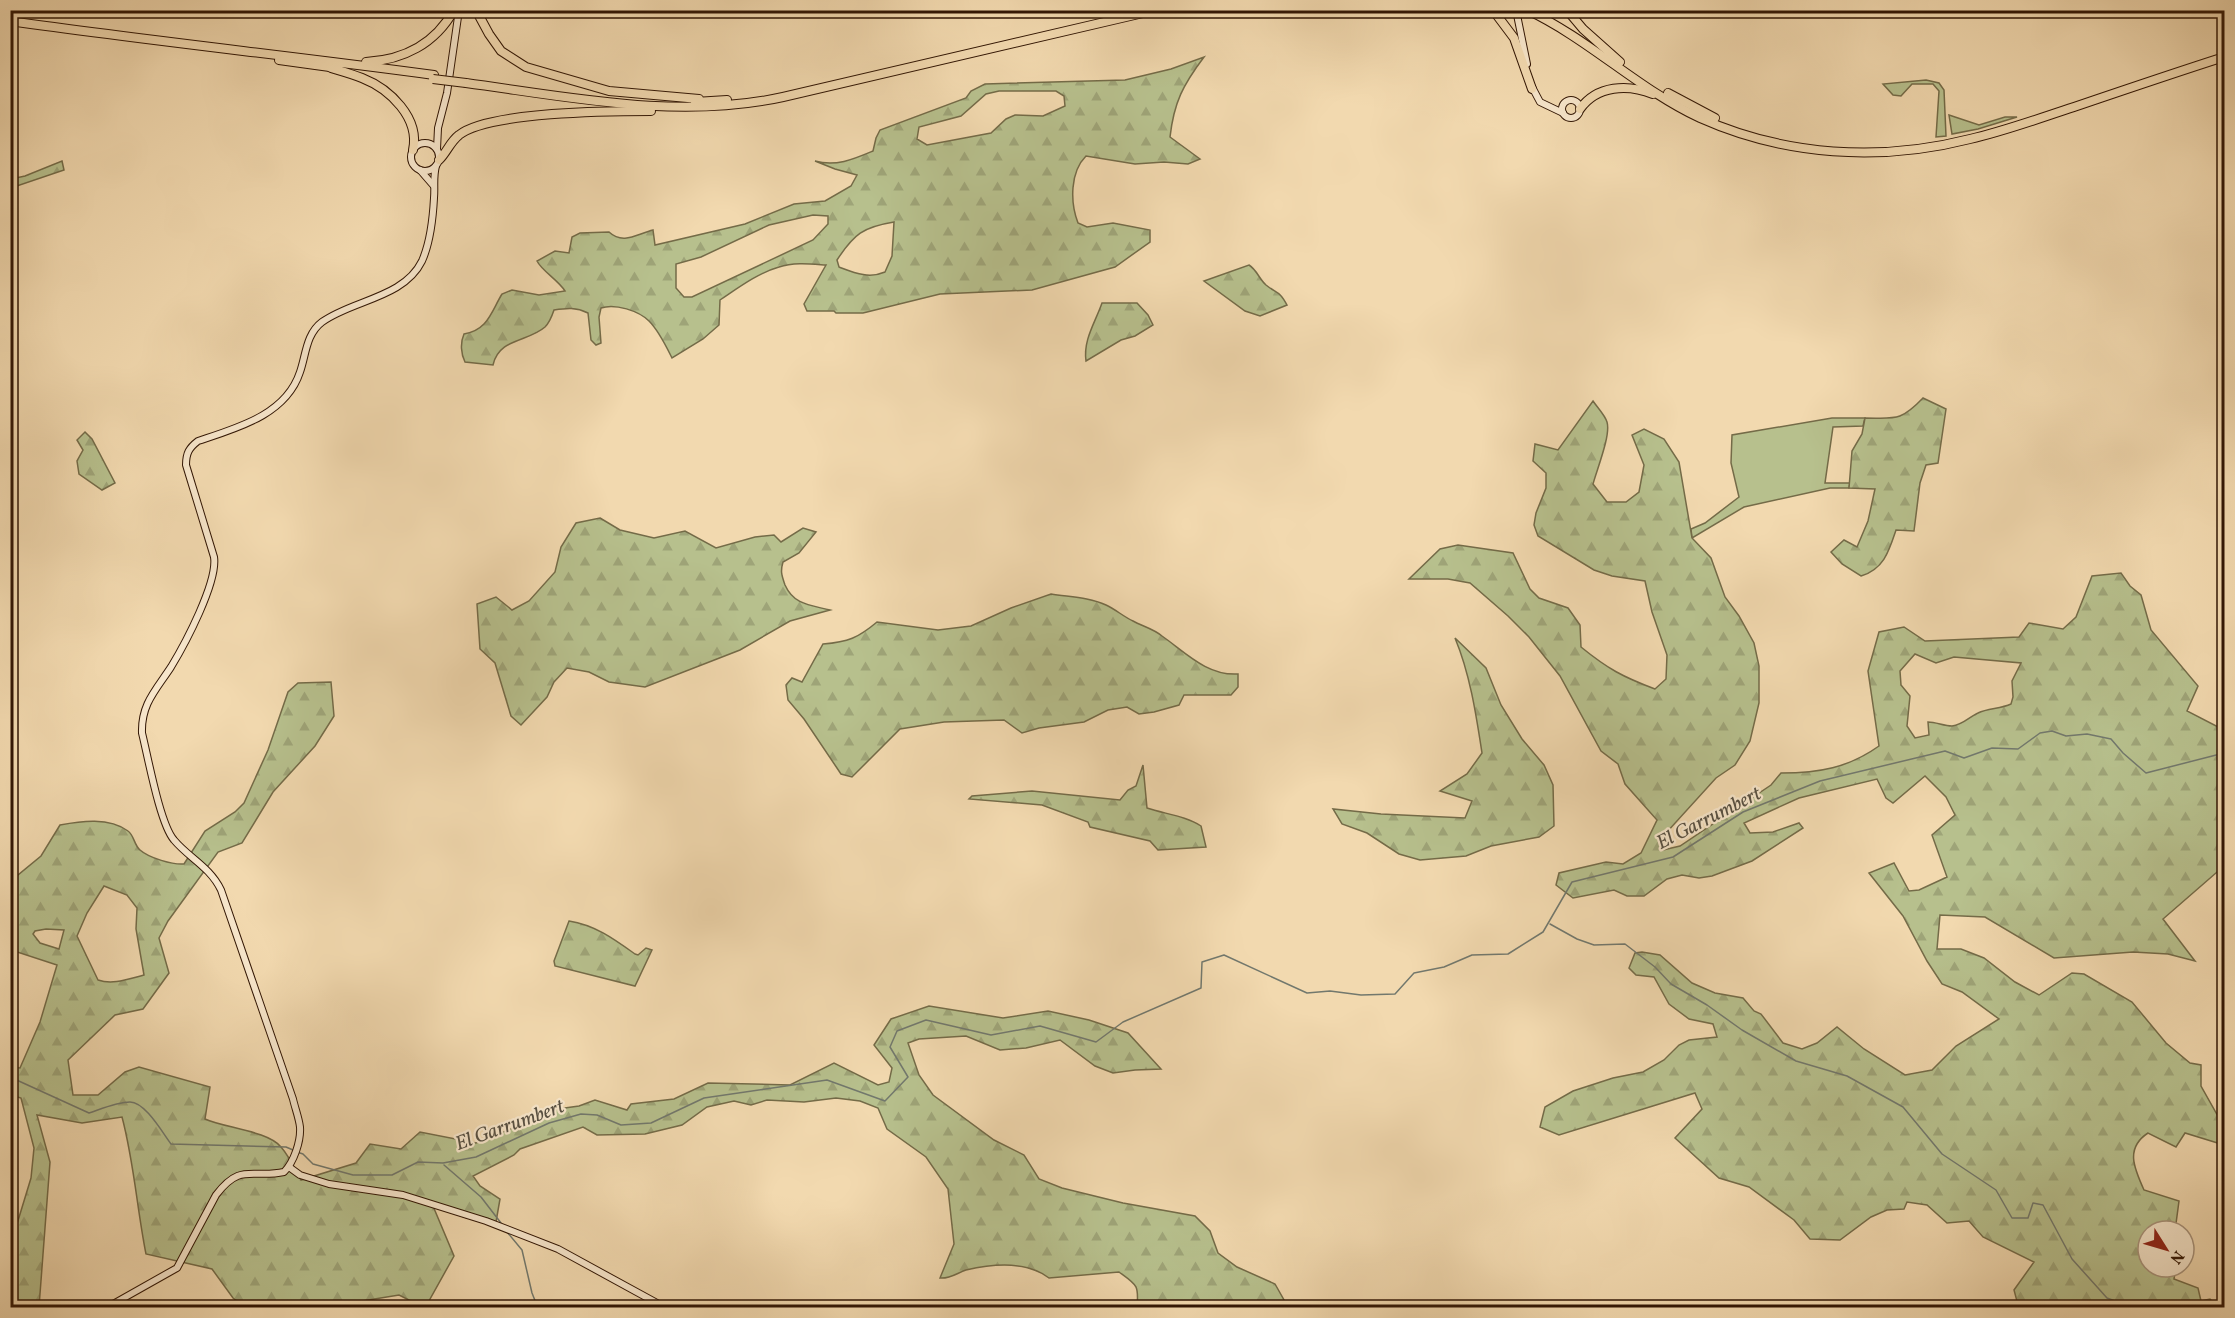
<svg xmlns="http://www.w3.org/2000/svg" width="2235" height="1318" font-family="Vollkorn,serif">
  <defs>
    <pattern id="forest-firs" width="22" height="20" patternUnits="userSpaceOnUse" patternTransform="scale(1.5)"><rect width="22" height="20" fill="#b7c08d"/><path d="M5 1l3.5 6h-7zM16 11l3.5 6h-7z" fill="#9ea478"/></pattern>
  </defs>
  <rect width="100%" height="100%" fill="#f2d9af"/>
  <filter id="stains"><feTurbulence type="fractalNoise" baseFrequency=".00333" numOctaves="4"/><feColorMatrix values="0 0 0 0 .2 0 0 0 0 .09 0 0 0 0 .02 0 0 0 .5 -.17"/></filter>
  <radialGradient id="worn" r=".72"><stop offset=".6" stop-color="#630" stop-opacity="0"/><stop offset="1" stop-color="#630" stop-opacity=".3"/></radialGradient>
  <!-- grass -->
  <g fill="#b7c08d" stroke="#746b48" stroke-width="1.5">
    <polygon points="1926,80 1939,83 1944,90 1946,136 1936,137 1939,91 1933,84 1912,84 1901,96 1893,95 1883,84"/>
    <polygon points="1949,115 1979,125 2005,117 2017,117 1978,129 1952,134"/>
    <polygon points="1832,418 1865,418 1863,426 1833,427 1825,483 1850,483 1849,488 1830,488 1744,507 1692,538 1691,529 1705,523 1739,497 1731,463 1732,435"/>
  </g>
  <!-- forest -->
  <g fill="url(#forest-firs)" stroke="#746b48" stroke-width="1.5" fill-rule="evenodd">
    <path d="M 1204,57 C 1183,85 1174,102 1170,137 L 1200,159 L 1188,164 L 1164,162 L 1135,164 L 1086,156 C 1070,172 1070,202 1078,223 L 1087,227 L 1113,223 L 1150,230 L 1150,242 L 1115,267 L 1032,290 L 940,294 L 863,313 L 836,313 L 834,311 L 807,311 L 804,304 L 826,265 C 811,264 794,262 779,267 C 758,273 738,288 720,300 L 719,325 L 703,339 L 672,358 C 666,346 659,331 649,321 C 639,311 615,303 601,308 L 599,317 L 601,343 L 596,345 L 591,340 L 588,313 C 576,307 567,308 554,310 C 552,316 550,322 545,327 C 528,342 499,338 493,365 L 465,362 C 461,354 460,343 464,334 C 488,330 491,312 502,294 L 512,290 L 539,295 L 565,291 C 558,280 542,271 537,261 L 555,251 L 569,253 L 572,237 L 580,233 L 609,232 C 623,245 637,234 653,230 L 655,245 L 745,224 L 794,204 L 825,201 L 851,186 L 857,175 L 835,169 L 815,161 C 836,167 854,159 873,151 L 876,138 L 880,130 L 966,98 L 971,91 L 985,84 L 1125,80 L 1171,69 ZM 999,91 L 1056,91 L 1064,96 L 1065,106 L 1043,116 L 1015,115 L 1006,119 L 991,133 L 927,145 L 917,139 L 919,127 L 961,116 L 986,94 ZM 813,215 L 828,216 L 828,224 L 813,240 L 692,297 L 684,297 L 676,288 L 676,264 L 701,257 L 769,225 ZM 894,222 L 892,256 L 885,272 C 869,279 855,273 839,267 L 837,260 C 854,234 863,227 894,222 Z"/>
    <polygon points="62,161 64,170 11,188 11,179 25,176"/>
    <path d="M 1249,265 C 1257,270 1259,279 1266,285 C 1277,294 1279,290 1287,305 L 1260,316 L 1245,311 L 1204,281 Z"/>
    <path d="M 1102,303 L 1137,303 L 1148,315 L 1153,325 L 1135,336 L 1121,340 L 1086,361 C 1083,340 1095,323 1102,303 Z"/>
    <path d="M 1923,398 L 1946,409 L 1938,463 L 1926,465 L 1920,483 L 1914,531 L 1896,530 C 1889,551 1884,569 1861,576 L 1842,564 L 1831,552 L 1844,540 L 1857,547 L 1868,521 L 1875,489 L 1849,488 L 1852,451 L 1862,434 L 1865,418 C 1895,418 1900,422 1923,398 Z"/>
    <path d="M 1593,401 C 1597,407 1605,415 1607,422 C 1611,435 1597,469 1593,484 L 1607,502 L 1626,502 L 1639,492 L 1644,465 L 1632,435 L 1644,429 L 1664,439 L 1679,462 L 1692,538 L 1711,558 L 1725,597 L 1739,616 L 1754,643 L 1759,666 L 1759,703 L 1750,741 L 1735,765 L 1716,778 L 1666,833 L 1663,850 L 1680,846 L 1771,785 L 1781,773 C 1819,773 1848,768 1879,746 L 1868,671 L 1879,632 L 1904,627 L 1925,641 L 2019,637 L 2029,623 L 2063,629 L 2076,617 L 2092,576 L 2121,573 L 2130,586 L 2141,595 L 2151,630 L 2198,686 L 2187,711 L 2220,728 L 2224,728 L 2224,866 L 2163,919 L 2195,961 L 2168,954 L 2133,952 L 2054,958 L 1985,917 L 1940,915 L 1937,949 L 1961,949 L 1984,958 L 2015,982 L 2039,995 L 2072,973 L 2084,974 L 2132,1002 L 2166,1043 L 2190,1063 L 2201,1065 L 2201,1086 L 2224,1127 L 2224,1145 L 2185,1133 L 2176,1147 L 2148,1133 C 2125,1148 2134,1168 2144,1190 L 2179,1201 L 2175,1231 L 2148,1231 L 2148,1267 L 2176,1267 L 2174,1279 L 2198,1288 L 2201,1301 L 2210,1299 L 2217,1307 L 2016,1307 L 2018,1305 L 2014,1290 L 2034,1262 L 1983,1237 L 1969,1221 L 1947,1223 L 1927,1205 L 1907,1202 L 1904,1209 L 1887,1210 L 1871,1217 L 1840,1240 L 1810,1239 L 1794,1220 L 1749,1187 L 1719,1178 L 1675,1138 L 1702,1109 L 1695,1093 L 1559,1135 L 1540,1127 L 1545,1107 L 1573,1091 L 1613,1078 L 1643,1072 L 1664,1060 L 1679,1045 L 1689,1040 L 1717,1037 L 1713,1024 L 1689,1019 L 1669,1004 L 1654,977 L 1636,975 L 1629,968 L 1635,953 L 1642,952 L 1660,955 L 1692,983 L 1715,993 L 1743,998 L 1754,1011 L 1761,1014 L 1783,1043 L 1802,1049 L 1817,1043 L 1837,1027 L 1864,1049 L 1905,1075 L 1932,1070 L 1956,1046 L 1999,1019 L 1962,992 L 1942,984 L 1927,961 L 1903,916 L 1869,873 L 1894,863 L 1909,891 L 1919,890 L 1947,877 L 1932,835 L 1955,815 L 1946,797 L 1925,776 L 1893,803 L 1886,798 L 1877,779 L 1799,798 L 1744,823 L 1750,833 L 1773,832 L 1799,823 L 1803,828 L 1752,861 L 1712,876 L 1699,878 L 1682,875 L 1667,879 L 1644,896 L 1627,896 L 1614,890 L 1573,898 L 1556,885 L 1559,873 L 1606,862 L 1623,864 L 1641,853 L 1657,820 L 1625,784 L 1618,764 L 1601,751 L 1560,676 L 1529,637 L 1508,616 L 1470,583 L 1448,579 L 1409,579 L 1440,549 L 1458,545 L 1513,553 L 1530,589 L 1539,598 L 1568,608 L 1580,625 L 1581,647 C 1608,669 1623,677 1655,689 L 1666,679 L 1667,655 L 1652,612 L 1645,581 L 1612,576 L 1594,570 L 1538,536 L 1534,525 L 1536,513 L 1546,488 L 1546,473 L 1533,461 L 1535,444 L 1558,450 ZM 1915,654 L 1936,663 L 1954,657 L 2021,663 L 2012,681 L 2013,697 L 2011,704 C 2000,709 1988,708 1978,713 C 1969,717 1963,725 1952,726 C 1944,726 1936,722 1928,722 L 1929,735 L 1915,738 L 1907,726 L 1910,696 L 1901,685 L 1900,671 Z"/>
    <polygon points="85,432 92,439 115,483 102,490 79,474 77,461 83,450 77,440"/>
    <path d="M 600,518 L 620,530 L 654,538 L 685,531 L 716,548 L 755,537 L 774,535 L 781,542 L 803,528 L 816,532 L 799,553 L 783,562 C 780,572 782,576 785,585 C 794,605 810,605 830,610 L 790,621 L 740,650 L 645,687 L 609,682 L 589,672 L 567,668 L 554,682 L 547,697 L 521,725 L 511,716 L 495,663 L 480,649 L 477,604 L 496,597 L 512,610 L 529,601 L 555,572 L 561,547 L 576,523 Z"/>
    <path d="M 1051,594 C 1069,597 1089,597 1106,605 C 1115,609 1124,617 1133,621 C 1142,626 1154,629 1162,636 C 1185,652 1207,676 1238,674 L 1238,687 L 1231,695 L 1184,695 L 1179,705 L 1154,712 L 1139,714 L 1127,707 L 1108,710 L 1084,722 L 1039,728 L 1022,733 L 1004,720 L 944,722 L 900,729 L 852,777 L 841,774 L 804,719 L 788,700 L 786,685 L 792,678 L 802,682 L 823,644 C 848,642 858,638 877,622 L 938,630 L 971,626 L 1011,608 Z"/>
    <path d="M 1455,638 L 1486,668 L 1501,705 L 1522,739 L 1544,765 L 1553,785 L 1554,826 L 1539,837 L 1491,846 L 1466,856 L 1420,860 L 1399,854 L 1367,833 L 1342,824 L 1333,809 L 1381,814 L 1465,818 L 1472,801 L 1440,791 L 1467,774 L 1482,753 C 1476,714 1470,674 1455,638 Z"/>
    <path d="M 331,682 L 334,716 L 315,746 L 273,792 L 242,843 L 218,852 L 168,921 L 159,938 L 169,973 L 143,1009 L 115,1015 L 68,1060 L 73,1095 L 98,1095 L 125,1072 L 139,1067 L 210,1087 L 205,1119 C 225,1128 268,1131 281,1147 C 289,1156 295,1169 301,1180 L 356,1163 L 370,1144 L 401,1149 L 420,1132 L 476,1143 L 518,1126 L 536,1112 L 579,1106 L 595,1100 L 627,1110 L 631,1104 L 674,1099 L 708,1083 L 790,1085 L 834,1063 L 878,1085 L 889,1082 L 892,1068 L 874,1045 L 891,1019 L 929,1006 L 1003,1018 L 1048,1011 L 1089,1020 L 1128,1033 L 1161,1069 L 1135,1070 L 1113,1073 L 1095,1066 L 1060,1040 L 1026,1048 L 1000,1050 L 966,1036 L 919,1039 L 908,1043 L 919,1075 L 933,1095 L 994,1140 L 1024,1155 L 1039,1179 L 1062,1188 L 1123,1203 L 1195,1216 L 1210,1231 L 1218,1253 L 1237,1267 L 1275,1284 L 1288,1307 L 1137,1307 C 1139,1285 1137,1285 1119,1272 L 1049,1278 C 1027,1261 992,1264 966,1270 C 957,1273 950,1279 940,1278 L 954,1244 L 948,1189 L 926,1157 L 887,1129 L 878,1108 L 860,1101 L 836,1098 L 804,1102 L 767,1100 L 751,1105 L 734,1101 L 707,1107 L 682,1125 L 645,1134 L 597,1135 L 583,1127 L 520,1149 L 514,1155 L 473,1176 L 480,1186 L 500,1199 L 496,1222 L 467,1218 L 433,1206 L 454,1256 L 425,1308 L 399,1295 L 350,1303 L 346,1307 L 245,1307 L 233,1298 L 212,1269 L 146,1254 C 137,1209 134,1162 122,1117 L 82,1123 L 37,1115 L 50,1162 L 39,1307 L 11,1307 L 10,1302 L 17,1298 L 11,1279 L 11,1239 L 13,1237 L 31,1178 L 34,1148 L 21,1098 L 11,1095 L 11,1067 L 20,1068 L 40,1022 L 57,965 L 11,950 L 11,878 L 13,879 L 41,856 L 60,825 C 81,821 109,817 128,831 C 134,835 134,845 140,850 C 149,858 173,865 184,864 L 205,831 L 235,812 L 244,803 L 268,750 L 288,692 L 298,683 ZM 104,886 L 127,895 L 137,908 L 136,929 L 144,975 C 128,979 113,985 98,980 L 77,936 L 87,913 ZM 46,929 L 64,930 L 59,949 L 40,943 L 33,934 L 35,931 Z"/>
    <path d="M 1143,765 L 1147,808 C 1165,814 1186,816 1201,826 L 1206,847 L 1158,850 L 1150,841 L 1090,827 L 1088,822 L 1042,805 L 969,799 L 972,796 L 1032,791 L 1120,800 L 1128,790 L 1136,786 Z"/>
    <path d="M 569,921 C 595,925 614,939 635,954 L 638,955 L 646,948 L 652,950 L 635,986 L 555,966 L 554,961 Z"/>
  </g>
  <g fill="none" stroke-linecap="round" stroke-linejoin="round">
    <!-- stream -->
    <g stroke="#72786d" stroke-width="1.5">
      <polyline points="1550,924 1577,939 1594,945 1625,944 1655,967 1671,984 1707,1005 1742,1030 1796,1061 1847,1076 1903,1107 1942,1154 1996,1190 2012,1218 2028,1218 2033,1203 2043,1205 2072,1259 2107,1298 2131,1307 2166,1302 2181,1308"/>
      <path d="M 10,1077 L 89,1113 C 101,1109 117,1102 130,1102 C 145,1102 162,1132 171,1144 L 286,1147 L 293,1150"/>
      <polyline points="297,1152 303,1154 313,1164 353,1175 392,1175 418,1162 443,1163 476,1157 549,1123 581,1114 597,1115 621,1125 651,1123 704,1098 827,1080 885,1101 908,1077 890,1047 897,1031 926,1020 991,1035 1040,1026 1096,1042 1123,1022 1201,988 1202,962 1224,955 1307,993 1330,991 1361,995 1395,994 1414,973 1444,967 1472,955 1508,954 1543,932 1572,882 1673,857 1743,812 1820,781 1945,751 1964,758 1992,748 2018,749 2040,733 2052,731 2066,736 2087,734 2111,739 2123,753 2146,773 2224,753"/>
      <polyline points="444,1165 481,1197 501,1223"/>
      <polyline points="507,1232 522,1250 532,1293 538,1308"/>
    </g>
    <!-- secondary casing -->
    <g stroke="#321604" stroke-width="8">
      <g id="secondary">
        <polyline points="1516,10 1527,64"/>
        <polyline points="1531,85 1540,102 1563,113"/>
        <circle cx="1571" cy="109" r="9"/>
        <circle cx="425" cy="157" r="14"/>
        <polyline points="437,149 438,128 447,93 459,10"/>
        <polyline points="420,170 433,185"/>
        <polyline points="289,1167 300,1175 329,1184 403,1195 486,1221 558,1249 666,1308"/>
        <path d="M 106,1308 L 177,1268 L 216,1195 C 241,1162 252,1179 284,1172 C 294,1162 301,1141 300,1127 C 299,1118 295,1108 293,1099 L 221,890 C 210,867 189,858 174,840 C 160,824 148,757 142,733 C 141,704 156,690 171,667 C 185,644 218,582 214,557 L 186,465 C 186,453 189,448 198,441 C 237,428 286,415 300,372 C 306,355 306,334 322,322 C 352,300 404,298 422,261 C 430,243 433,217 434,198 C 435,187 433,177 436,166"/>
      </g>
    </g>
    <!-- highway casing -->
    <g stroke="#321604" stroke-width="10">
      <g id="highway">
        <polyline points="476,10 489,34 501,51 526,67 609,91 699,99"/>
        <polyline points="1493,10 1514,38 1532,89"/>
        <path d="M 1527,10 C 1589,39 1638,89 1700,118 C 1785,156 1880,162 1970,139 C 2005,131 2040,118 2074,107 C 2124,90 2174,73 2224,57"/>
        <polyline points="1567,10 1583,29 1620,62"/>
        <path d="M 10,21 C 151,41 293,56 434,75"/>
        <polyline points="279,60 337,68"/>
        <path d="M 366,62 C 403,60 435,44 454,10"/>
        <path d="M 331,68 C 341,71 352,74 362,78 C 390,89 420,118 413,150"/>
        <path d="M 466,83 C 570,97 679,120 783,97 L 1156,10"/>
        <polyline points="1668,93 1715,118"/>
        <polyline points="695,102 727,100"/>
        <path d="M 1580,109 C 1597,85 1628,84 1653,94"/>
        <path d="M 439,160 C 447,152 450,142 459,135 C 487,112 611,111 651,111"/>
      </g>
    </g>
    <!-- secondary -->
    <use href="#secondary" stroke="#f7e6cb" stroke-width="6"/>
    <!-- highway -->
    <use href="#highway" stroke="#f2d9af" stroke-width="8"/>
    <!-- highway-bridge casing -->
    <g stroke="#321604" stroke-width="10" stroke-linecap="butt">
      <polyline id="highway-bridge" points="433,79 466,83"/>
    </g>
    <!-- highway-bridge -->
    <use href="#highway-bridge" stroke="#f2d9af" stroke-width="8"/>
  </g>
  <g text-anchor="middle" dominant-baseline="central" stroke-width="4.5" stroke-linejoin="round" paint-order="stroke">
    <!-- water labels -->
    <g font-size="20" font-style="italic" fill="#574f41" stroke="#f7e6cb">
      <text transform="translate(1709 819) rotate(-27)">El Garrumbert</text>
      <text transform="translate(510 1126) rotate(-20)">El Garrumbert</text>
    </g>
  </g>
  <!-- margin -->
  <rect width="2235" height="1318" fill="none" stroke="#f2d9af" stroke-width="36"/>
  <rect x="12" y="12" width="2211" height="1294" fill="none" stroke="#321604" stroke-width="3"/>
  <rect x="18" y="18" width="2199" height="1282" fill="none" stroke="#321604" stroke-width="1.5"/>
  <!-- north arrow -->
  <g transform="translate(2166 1249) rotate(127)"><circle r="28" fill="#f7e6cb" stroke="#a8937b" stroke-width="1.5"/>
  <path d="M0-4.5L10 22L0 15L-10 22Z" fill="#8f2418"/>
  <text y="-9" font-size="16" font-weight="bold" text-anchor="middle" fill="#321604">N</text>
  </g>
  <rect width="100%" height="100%" filter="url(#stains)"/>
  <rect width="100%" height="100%" fill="url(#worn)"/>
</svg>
